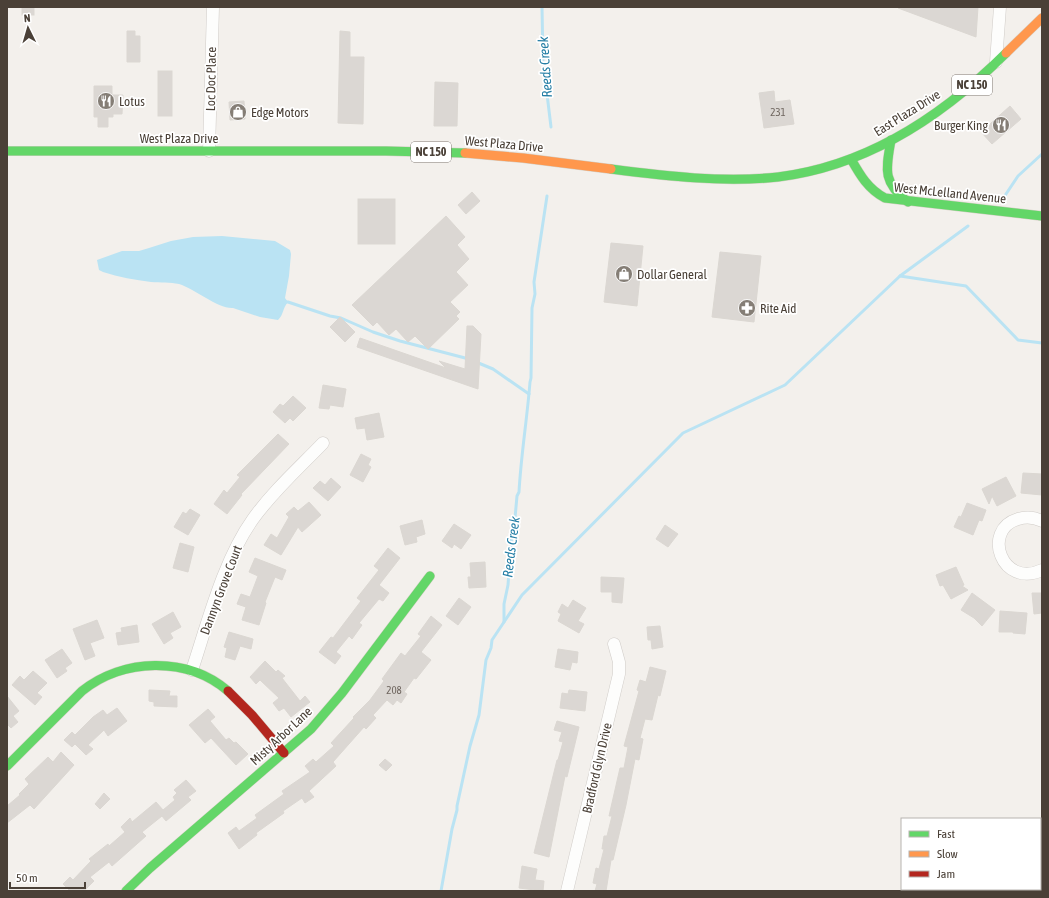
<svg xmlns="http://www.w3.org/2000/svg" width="1049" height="898" font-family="'Asap Condensed',sans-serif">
  <rect width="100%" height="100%" fill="#f3f0ec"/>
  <!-- water -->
  <path fill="#bae3f3" d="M 222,236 L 275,241 L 290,250 L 291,254 L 289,276 L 285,298 L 288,302 C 282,309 284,314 278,320 L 260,317 L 233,308 C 218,309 195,289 179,284 C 170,282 161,283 151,282 C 135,280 119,277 103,272 L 99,270 L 97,260 L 122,251 L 139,251 L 149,248 L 171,241 L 193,237 Z"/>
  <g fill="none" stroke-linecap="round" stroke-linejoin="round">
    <!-- stream -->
    <g stroke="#bae3f3" stroke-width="3">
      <polyline points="542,7 543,61 551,127"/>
      <polyline points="1004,197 1018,176 1042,154"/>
      <polyline points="900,276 966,286 1018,340 1042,343"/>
      <polyline points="284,302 288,302 330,316 341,318 373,332 400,341 469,359"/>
      <polyline points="476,362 493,369 529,394"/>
      <polyline points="504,622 522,595 683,433 785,385 900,276 968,226"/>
      <path d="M 441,891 L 452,829 L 457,810 L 457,806 L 470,746 L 479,715 L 486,660 L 491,648 L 492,640 L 504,622 L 504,604 L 508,585 L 512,533 L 514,529 L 517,496 L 519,492 C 521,455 527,420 530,382 L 531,378 L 532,308 L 535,294 L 534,282 L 547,196"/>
    </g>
  </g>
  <!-- building -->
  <g fill="#dbd7d3" stroke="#dbd7d2">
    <rect x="22" y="7" width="12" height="8"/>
    <polygon points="898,7 978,7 976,37 898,8"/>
    <polygon points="127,31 135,31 135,36 140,36 140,62 127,62"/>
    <polygon points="340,31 350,32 350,57 364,57 363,124 338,123"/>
    <rect x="158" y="71" width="14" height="45"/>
    <polygon points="435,82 458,83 457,126 434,126"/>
    <polygon points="94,86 112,86 112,95 123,95 122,114 113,114 113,117 108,117 108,127 98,127 98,117 94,117"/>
    <polygon points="774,91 775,102 790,100 794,124 764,128 759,93"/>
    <polygon points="244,101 245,119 230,120 229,102"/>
    <polygon points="1010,106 1021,119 992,144 981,132"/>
    <polygon points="472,192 480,201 466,214 458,205"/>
    <rect x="358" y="199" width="37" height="45"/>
    <polygon points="446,216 465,237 457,245 469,259 456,272 468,285 450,302 460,312 456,316 459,319 428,349 415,336 408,342 396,329 389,335 377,322 373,326 352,305"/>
    <polygon points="611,243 643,246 637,306 604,302"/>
    <polygon points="720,252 761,256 754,322 712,317"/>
    <polygon points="340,317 355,332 345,342 330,327"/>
    <polygon points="467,326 473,326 481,334 478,389 357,347 360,338 446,368 439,361 465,369"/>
    <polygon points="323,385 346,389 343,407 330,405 329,409 319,408"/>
    <polygon points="293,396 306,408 293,421 290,418 285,423 273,412 280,404 283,406"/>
    <polygon points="379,413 384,437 367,440 365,428 357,429 355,418"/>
    <polygon points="278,434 289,444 241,494 242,495 227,514 214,504 224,490 227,493 240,477 237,475"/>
    <polygon points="361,454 371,459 368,465 371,467 363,482 350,475"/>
    <polygon points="1023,473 1042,474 1042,495 1021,493"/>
    <polygon points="1006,477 1016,496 997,506 992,496 989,504 982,489"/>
    <polygon points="331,478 341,487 328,501 313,488 320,481 325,485"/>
    <polygon points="309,502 321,515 302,532 298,527 281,555 264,545 271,534 277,538 289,517 286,514 294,507 298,511"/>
    <polygon points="967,503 986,510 982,521 979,520 973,535 954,527 959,516 961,517"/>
    <polygon points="190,509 200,515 188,535 174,527 183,512 186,514"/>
    <polygon points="422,520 425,534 416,537 417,542 405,545 400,526"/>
    <polygon points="454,524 471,535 461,549 454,544 452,548 442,541"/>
    <polygon points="665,525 678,534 668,547 656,539"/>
    <polygon points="180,543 194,547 188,572 173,568"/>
    <polygon points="388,548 400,558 379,585 389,593 383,601 379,599 359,623 362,625 352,639 349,636 336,652 341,656 335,664 319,652 331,637 333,638 361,601 357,598 379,570 374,566"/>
    <polygon points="255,558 286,570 282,580 275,577 265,602 266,603 259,625 242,620 246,607 237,604 241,594 250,597 258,576 249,572"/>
    <polygon points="485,562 486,587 469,588 468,577 471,577 470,563"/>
    <polygon points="956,567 964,585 962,586 968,590 951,599 943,585 940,586 936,575"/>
    <polygon points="601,577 624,578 622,603 612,602 612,592 601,592"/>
    <polygon points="972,593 995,610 982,626 974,618 961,610"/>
    <polygon points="1032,593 1042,593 1042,613 1034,614"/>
    <polygon points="459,598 471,607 458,625 446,616"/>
    <polygon points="573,600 586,608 578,621 584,624 579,633 558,621 561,614 558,612 562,604 568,608"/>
    <polygon points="1000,611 1027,613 1025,634 1013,633 1013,632 999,632"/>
    <polygon points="173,612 181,627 170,633 173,638 164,644 152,624"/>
    <polygon points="431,616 442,625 421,652 431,660 416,679 414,678 404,692 407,694 401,703 397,700 393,705 387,700 373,715 376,718 366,729 364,727 333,762 336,766 309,791 314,797 305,803 302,798 283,811 284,813 256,833 257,835 239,849 228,833 236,827 239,831 257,818 255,815 284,794 282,791 310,772 305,766 313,759 316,762 334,746 331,743 354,718 353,717 370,700 384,681 382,679 401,653 405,656 421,636 418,634"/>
    <polygon points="97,620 104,638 90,643 95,656 85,660 73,629"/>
    <polygon points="137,625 139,642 118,645 116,633 122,632 121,628"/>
    <polygon points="660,626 663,647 652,649 651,640 648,640 647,627"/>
    <polygon points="229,632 253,639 251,649 240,646 235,660 225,657 227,648 224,647"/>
    <polygon points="62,649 72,663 65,668 67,671 57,678 45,660"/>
    <polygon points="558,649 578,652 577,663 572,662 570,670 555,667"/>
    <polygon points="265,661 276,672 278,670 285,676 282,678 300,701 305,696 310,702 291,717 284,708 279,711 273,703 279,698 260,680 256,684 250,677"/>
    <polygon points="650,667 666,671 660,696 658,695 652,720 645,719 640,738 643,739 639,760 635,759 626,805 613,860 611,860 606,891 595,891 597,884 593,883 596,868 599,869 604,849 602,849 604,836 607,836 612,816 609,816 620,768 624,768 628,747 624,746 639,691 637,690 640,680 646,682"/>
    <polygon points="33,671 47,683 37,693 42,697 35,705 12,685 20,676 24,680"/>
    <polygon points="149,690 170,691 169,696 177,696 177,707 154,706 154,702 149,701"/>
    <polygon points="569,690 587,692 585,711 560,708 562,693 568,694"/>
    <polygon points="7,696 19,711 13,716 18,722 11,728 7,724"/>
    <polygon points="117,708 127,721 108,736 104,730 88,745 93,749 86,755 75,744 72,747 64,740 72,732 75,735 93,717 103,710 107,715"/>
    <polygon points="208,709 215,717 210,721 226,740 229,738 234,743 236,742 248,754 236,765 211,738 205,743 189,725"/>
    <polygon points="557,721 579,727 567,777 565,776 549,857 534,853 557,760 558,760 563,742 559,741 562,732 554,730"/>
    <polygon points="61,752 74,765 34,809 30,805 7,823 7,806 20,795 19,794 29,784 25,779 48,757 53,762"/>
    <polygon points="385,759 392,765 386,771 379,765"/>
    <polygon points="186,780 196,791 188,797 191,800 166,821 162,816 142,832 146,836 112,866 109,862 90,877 94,881 84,891 70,891 63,884 70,877 73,880 91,861 89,859 108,844 109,846 125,832 121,827 130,818 132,822 156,802 163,810 175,800 173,797 177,793 174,790"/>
    <polygon points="104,793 110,799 100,809 95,804"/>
    <polygon points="522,866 537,869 535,880 544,881 543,891 519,888"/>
  </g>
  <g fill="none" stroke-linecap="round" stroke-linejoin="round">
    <!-- street casing -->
    <g stroke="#d0ccc8" stroke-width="13">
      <g id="street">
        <polyline points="996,62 1000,7"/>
        <polyline points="209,151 213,7"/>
        <path d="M 1042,521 C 1034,517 1027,516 1018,519 C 981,530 1002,589 1042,570"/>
        <path d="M 192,670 C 208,622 223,561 253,519 C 273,491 299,468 323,443"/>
        <polyline points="567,891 619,674 619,662 614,644"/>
      </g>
    </g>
    <!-- fast casing -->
    <g stroke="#d4cec4" stroke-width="10">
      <g id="fast">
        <path d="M 891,140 C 886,169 882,182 908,202"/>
        <polyline points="7,151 386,151 465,153"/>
        <path d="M 851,159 C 860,175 868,189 885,198 L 1042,216"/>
        <path d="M 611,169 C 666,176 723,183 778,177 C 867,166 944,115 1006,53"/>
        <path d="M 7,766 L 82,691 C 123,658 187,656 228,691"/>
        <polyline points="126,891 150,868 311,729 342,693 430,576"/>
      </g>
    </g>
    <!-- slow casing -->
    <g stroke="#d4cec4" stroke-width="10">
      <g id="slow">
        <polyline points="1006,53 1042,18"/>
        <polyline points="465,153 523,158 611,169"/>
      </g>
    </g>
    <!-- jam casing -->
    <g stroke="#d4cec4" stroke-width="10">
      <polyline id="jam" points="228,691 252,715 284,753"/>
    </g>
    <!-- street -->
    <use href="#street" stroke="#fdfdfc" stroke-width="12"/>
    <!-- fast -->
    <use href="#fast" stroke="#63d668" stroke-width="9"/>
    <!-- slow -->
    <use href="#slow" stroke="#ff974d" stroke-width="9"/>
    <!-- jam -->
    <use href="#jam" stroke="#b3261e" stroke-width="9"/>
  </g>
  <!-- icons -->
  <defs>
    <g id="restaurant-disc" transform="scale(0.9)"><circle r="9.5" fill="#857e76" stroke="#fff"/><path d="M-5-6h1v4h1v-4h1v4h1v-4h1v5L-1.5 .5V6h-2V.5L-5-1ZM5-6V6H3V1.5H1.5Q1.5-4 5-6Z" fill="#fff"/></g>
    <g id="shop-disc" transform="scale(0.9)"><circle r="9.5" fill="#857e76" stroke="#fff"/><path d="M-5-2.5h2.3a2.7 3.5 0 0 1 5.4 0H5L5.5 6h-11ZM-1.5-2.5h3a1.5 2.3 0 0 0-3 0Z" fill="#fff"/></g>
    <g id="pharmacy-disc" transform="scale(0.9)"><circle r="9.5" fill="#857e76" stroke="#fff"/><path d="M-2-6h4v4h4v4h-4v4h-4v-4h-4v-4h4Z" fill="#fff"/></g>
  </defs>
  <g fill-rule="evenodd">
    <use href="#restaurant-disc" x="106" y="101"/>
    <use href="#shop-disc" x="238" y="112"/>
    <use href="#restaurant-disc" x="1001" y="125"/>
    <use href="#shop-disc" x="624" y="274"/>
    <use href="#pharmacy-disc" x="747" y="308"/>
  </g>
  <g text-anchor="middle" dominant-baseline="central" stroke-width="3.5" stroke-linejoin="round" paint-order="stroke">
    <!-- number labels -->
    <g font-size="11" fill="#706760">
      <text x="778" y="112">231</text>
      <text x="394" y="690">208</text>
    </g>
    <!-- shield labels -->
    <g fill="#fff" stroke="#807973" stroke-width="1">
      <rect x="952" y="75" width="40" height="20" rx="3"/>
      <rect x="411" y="142" width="40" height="20" rx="3"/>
    </g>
    <g font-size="12" font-weight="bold" fill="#4a4037">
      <text x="972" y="85">NC 150</text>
      <text x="431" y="152">NC 150</text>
    </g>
    <!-- street labels -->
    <g font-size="13" fill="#4a4037" stroke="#fff">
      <text transform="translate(211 79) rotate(-89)">Loc Doc Place</text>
      <text transform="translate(907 113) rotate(-32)">East Plaza Drive</text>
      <text x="179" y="138">West Plaza Drive</text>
      <text transform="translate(504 144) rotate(5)">West Plaza Drive</text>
      <text transform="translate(950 193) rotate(6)">West McLelland Avenue</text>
      <text transform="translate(221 590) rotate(-69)">Dannyn Grove Court</text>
      <text transform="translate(281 736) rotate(-43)">Misty Arbor Lane</text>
      <text transform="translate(597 768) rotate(-77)">Bradford Glyn Drive</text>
    </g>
    <!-- poi labels -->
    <g font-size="13" fill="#4a4037" stroke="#fff" text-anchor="start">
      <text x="119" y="101">Lotus</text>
      <text x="251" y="112">Edge Motors</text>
      <text x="988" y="125" text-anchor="end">Burger King</text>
      <text x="637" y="274">Dollar General</text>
      <text x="760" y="308">Rite Aid</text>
    </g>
    <!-- water labels -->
    <g font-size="14" font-style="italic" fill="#247ea5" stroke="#fff">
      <text transform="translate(545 67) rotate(-94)">Reeds Creek</text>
      <text transform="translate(511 547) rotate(-83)">Reeds Creek</text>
    </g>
  </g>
  <!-- border -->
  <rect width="1049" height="898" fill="none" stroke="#4a4037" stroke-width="16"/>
  <!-- legend -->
  <rect x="901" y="818" width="140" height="72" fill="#ffffff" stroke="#b7b3af"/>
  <rect x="909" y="831" width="20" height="6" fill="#63d668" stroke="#b7b3af"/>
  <text x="937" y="838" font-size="12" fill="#4a4037">Fast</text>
  <rect x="909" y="851" width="20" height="6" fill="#ff974d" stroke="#b7b3af"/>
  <text x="937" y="858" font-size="12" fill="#4a4037">Slow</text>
  <rect x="909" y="871" width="20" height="6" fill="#b3261e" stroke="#b7b3af"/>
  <text x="937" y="878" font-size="12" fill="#4a4037">Jam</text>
  <!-- north arrow -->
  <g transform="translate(28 28) rotate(355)" stroke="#ffffff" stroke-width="3" paint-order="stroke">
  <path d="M0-3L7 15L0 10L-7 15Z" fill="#4a4037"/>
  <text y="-6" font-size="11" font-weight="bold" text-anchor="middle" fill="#4a4037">N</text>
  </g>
  <!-- scale -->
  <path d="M10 882v6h75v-6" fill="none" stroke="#4a4037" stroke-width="2"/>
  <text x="16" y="882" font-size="12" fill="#4a4037" stroke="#ffffff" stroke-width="3" paint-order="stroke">50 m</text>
</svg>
